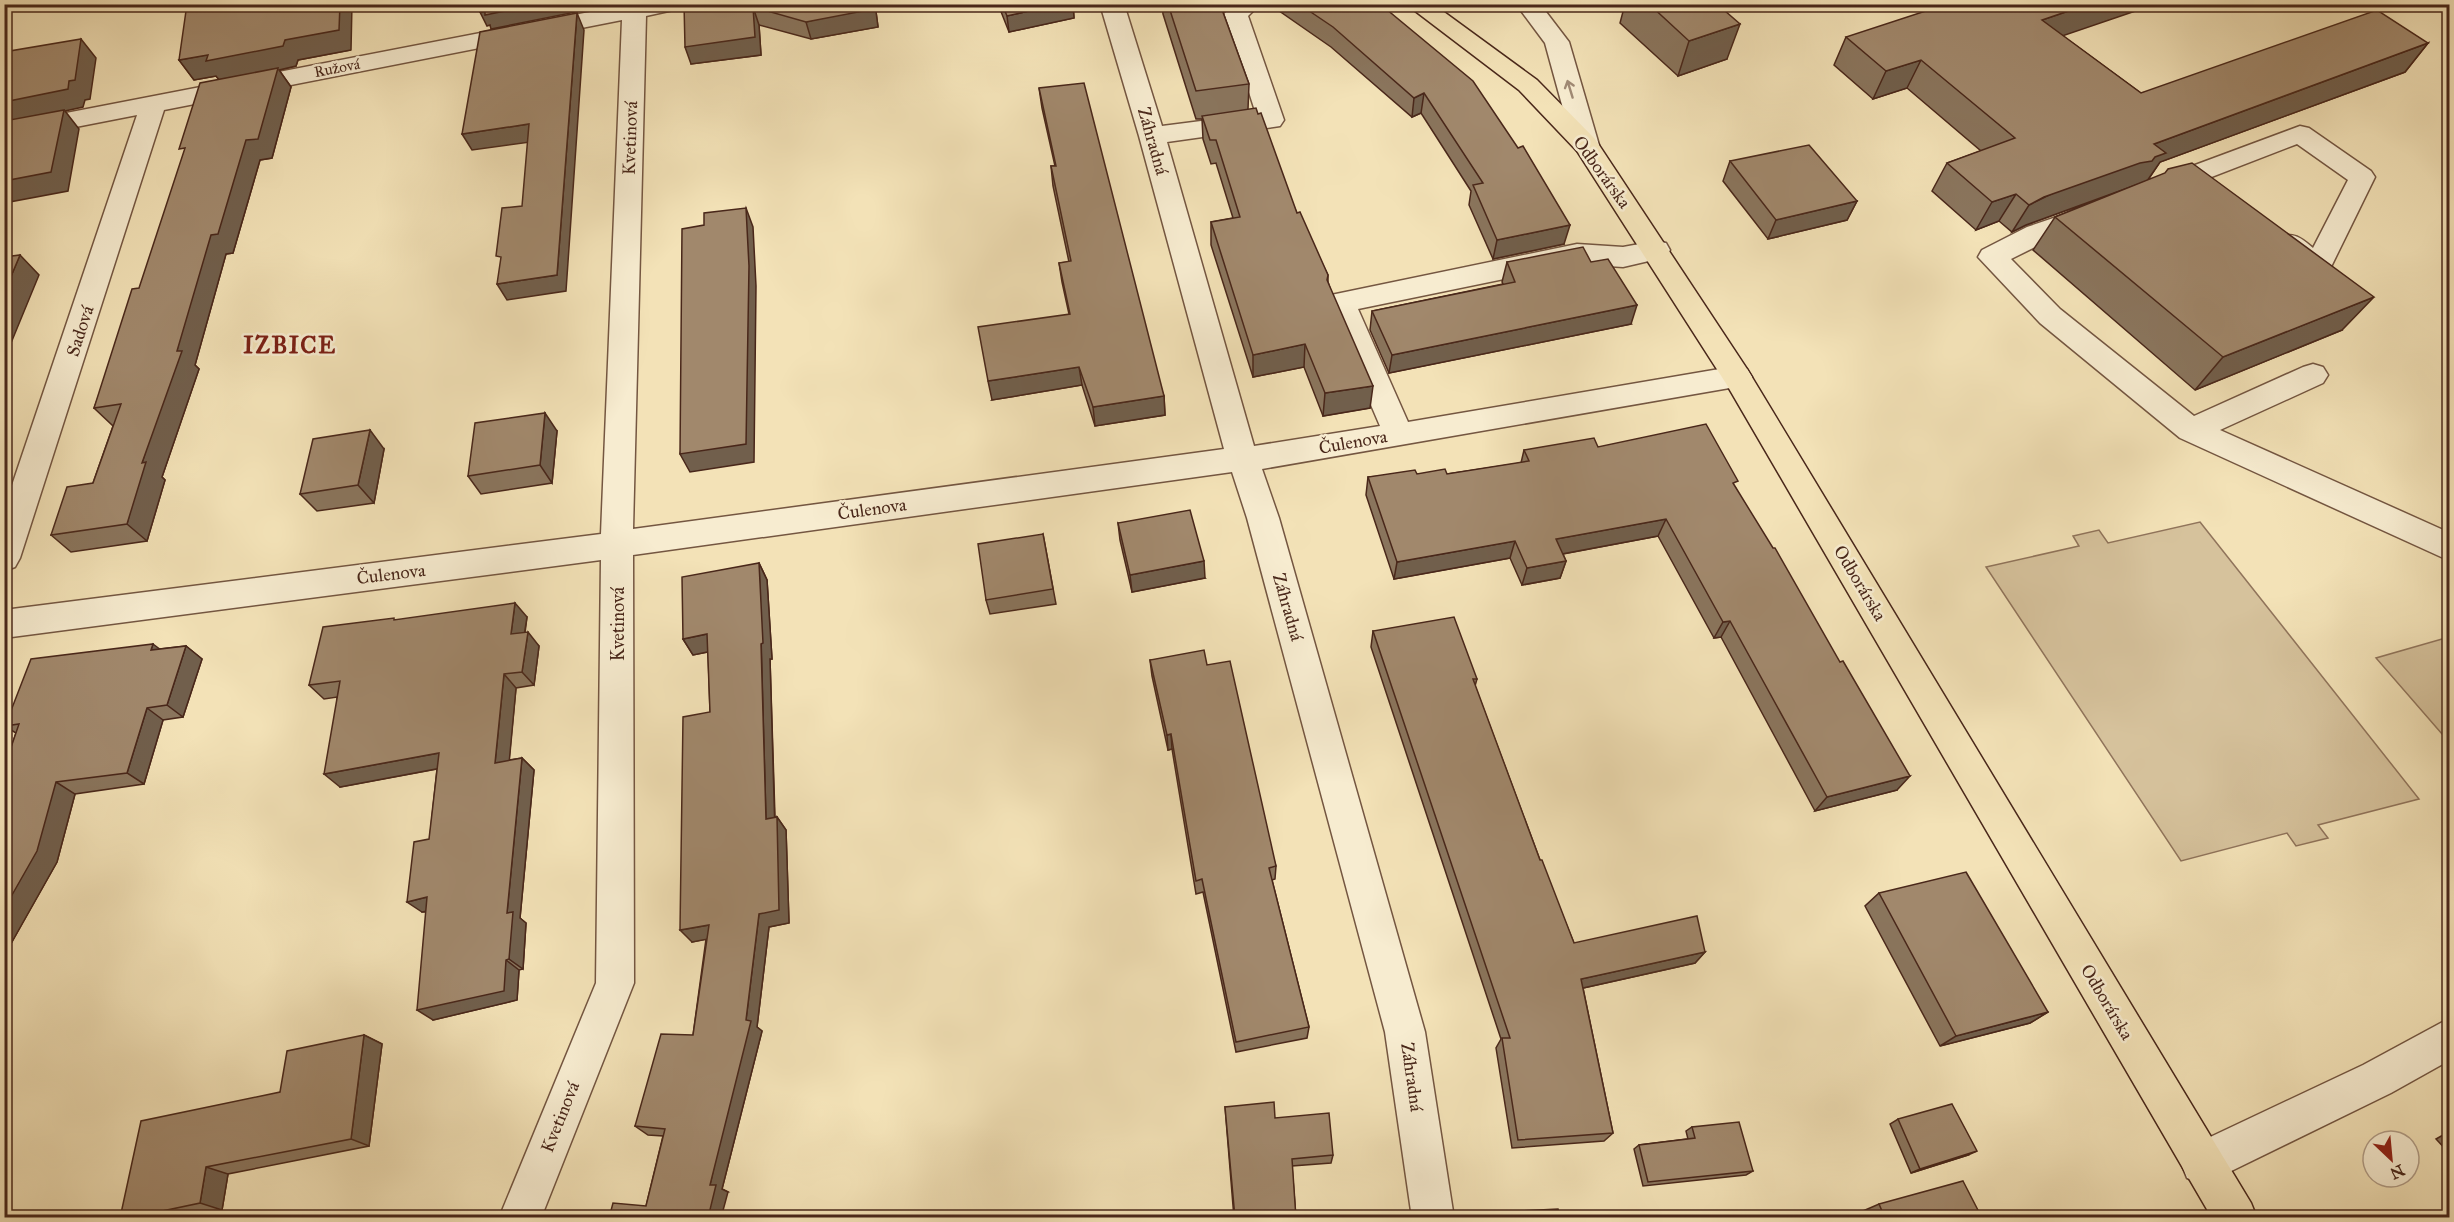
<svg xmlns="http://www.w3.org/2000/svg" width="2454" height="1222" font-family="'IM FELL Great Primer',serif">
  <rect width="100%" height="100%" fill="#f3e2b7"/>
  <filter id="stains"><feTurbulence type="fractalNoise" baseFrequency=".00333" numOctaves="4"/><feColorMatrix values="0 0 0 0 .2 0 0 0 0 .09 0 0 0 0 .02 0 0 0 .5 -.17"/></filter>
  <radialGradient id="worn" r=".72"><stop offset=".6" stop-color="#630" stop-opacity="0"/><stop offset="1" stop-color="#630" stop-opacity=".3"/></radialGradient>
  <!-- green -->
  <g fill="#d6c29c" stroke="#90745b" stroke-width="1.5">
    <polygon points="2200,522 2419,799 2318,825 2328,838 2296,846 2287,833 2181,861 1986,567 2079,546 2073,536 2099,530 2108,543"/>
    <polygon points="2449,637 2450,637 2449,742 2376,658"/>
  </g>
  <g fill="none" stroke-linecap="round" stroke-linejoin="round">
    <!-- minor casing -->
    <g stroke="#745641" stroke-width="3">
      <g id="minor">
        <polygon points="631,4 681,4 678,9 646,16 633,529 1224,449 1139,136 1100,4 1124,4 1162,126 1256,114 1224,14 1234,4 1260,4 1248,16 1284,120 1280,126 1167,142 1254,446 1380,426 1327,302 1331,295 1577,244 1623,247 1656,241 1666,243 1670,250 1666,257 1623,267 1577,264 1358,309 1408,422 1737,366 1747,369 1752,377 1747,385 1262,469 1279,518 1425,1032 1454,1218 1412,1218 1385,1032 1247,518 1232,472 633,555 634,983 541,1218 499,1218 596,983 601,560 4,638 4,610 601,534 622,20 164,110 20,558 15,567 4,571 4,509 137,115 4,141 4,125"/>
        <polygon points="1516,4 1540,4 1569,42 1599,145 1595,151 1586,153 1577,151 1573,145 1545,43"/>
        <path d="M 2300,126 L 2309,128 L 2371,171 L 2375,177 L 2328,273 C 2325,274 2321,276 2318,276 C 2307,276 2281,252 2275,243 L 2279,236 C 2295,232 2302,239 2313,248 L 2348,180 L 2297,144 L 2170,193 L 2161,196 L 2152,193 L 2148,187 L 2152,181 Z"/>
        <polygon points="2086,207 2095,210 2099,216 2095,222 2047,241 2011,259 2060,309 2194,416 2303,367 2313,364 2323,367 2328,375 2323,383 2220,430 2450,533 2450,561 2180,438 2040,323 1978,257 1982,250 2027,227"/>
        <polygon points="2450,1018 2450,1060 2391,1093 2217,1178 2202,1184 2187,1178 2181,1163 2187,1148 2363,1065"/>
      </g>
    </g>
    <!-- major casing -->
    <g stroke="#49271a" stroke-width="3">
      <polygon id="major" points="1406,4 1433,4 1537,80 1595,139 1747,369 2251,1203 2257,1218 2212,1218 1727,385 1577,151 1519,90"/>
    </g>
    <!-- minor -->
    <use href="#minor" fill="#f7ecd0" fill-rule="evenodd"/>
    <!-- major -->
    <use href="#major" fill="#f3e2b7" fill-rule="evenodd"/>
  </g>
  <!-- wall -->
  <g fill="#8a755d" stroke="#49271a" stroke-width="1.5">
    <polygon points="684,4 875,4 878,27 811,39 759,25 761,55 691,64"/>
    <polygon points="998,4 1073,4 1074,18 1009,32"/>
    <polygon points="1162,4 1220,4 1249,84 1248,109 1297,213 1328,275 1328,282 1370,408 1323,416 1304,367 1253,377 1211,245 1211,222 1233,218 1216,163 1211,164 1203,139 1202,119 1196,119 1163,14"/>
    <polygon points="1269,4 1380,4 1564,244 1493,259 1469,205 1471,191 1421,113 1412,117 1331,47"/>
    <polygon points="1625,4 1717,4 1727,59 1678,76 1620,23"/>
    <polygon points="2063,36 2141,93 2428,43 2405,72 2160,162 2148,180 2342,330 2195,390 2033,250 2055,217 2109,195 2026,225 2012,232 1999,221 1976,230 1932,191 1947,163 1981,151 1907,88 1873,99 1834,65 1846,37"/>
    <polygon points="351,50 298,60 296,66 279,70 291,87 272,158 260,160 233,253 226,254 195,365 199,369 162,477 165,480 147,541 71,552 51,535 93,483 113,426 94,408 219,79 216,76 194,80 179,60"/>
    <polygon points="1039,88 1164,396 1165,415 1095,426 1082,385 992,400 1069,314 1062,282 1059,263 1069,262 1053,186 1051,166 1055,166 1042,108"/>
    <polygon points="1730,161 1857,201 1847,220 1768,239 1723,181"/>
    <polygon points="1507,262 1631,324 1389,373 1370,330 1372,311 1503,284 1502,282"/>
    <polygon points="557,431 552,483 481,494 468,476"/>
    <polygon points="1598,447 1735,487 1897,790 1815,811 1721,637 1714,638 1658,536 1563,554 1566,561 1560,578 1522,585 1510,558 1394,579 1366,495 1368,477 1417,474 1447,474 1521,463 1524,450"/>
    <polygon points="384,449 374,503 317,511 300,494"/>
    <polygon points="1118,523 1205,578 1132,592 1120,540"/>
    <polygon points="1043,534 1056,604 990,614 986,600"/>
    <polygon points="759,563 767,580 772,659 770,659 775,817 777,817 786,830 789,923 769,927 757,1027 762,1031 722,1189 728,1192 646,1206 663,1136 648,1135 635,1126 693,1035 706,939 692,942 710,712 708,652 693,655 683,639"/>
    <polygon points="527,617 525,633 539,646 534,685 516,688 509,760 522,758 534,770 520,918 526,923 523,969 519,970 517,1000 433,1020 426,912 422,912 437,769 340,787 337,697 324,699 309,685 396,620"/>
    <polygon points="1373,631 1477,679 1475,686 1540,860 1574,943 1705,952 1695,963 1583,988 1613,1133 1604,1141 1512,1148 1496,1048 1501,1039 1371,647"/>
    <polygon points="186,646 202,659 183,717 163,720 144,784 75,794 57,862 4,956 4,768 16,733 5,726 160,649"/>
    <polygon points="1150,660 1207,665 1276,866 1275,879 1272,880 1309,1027 1307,1038 1236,1052 1203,892 1196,894 1172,749 1168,750 1152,676"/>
    <polygon points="1879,893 2048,1012 2030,1023 1940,1046 1865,906"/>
    <polygon points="364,1035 382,1044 369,1146 228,1174 222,1210 183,1218 120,1218 280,1092"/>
    <polygon points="1225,1107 1275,1118 1333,1155 1331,1163 1292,1166 1296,1218 1234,1218"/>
    <polygon points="1898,1119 1968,1155 1911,1173 1890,1124"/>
    <polygon points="1692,1127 1753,1171 1746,1175 1643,1186 1634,1149 1639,1145 1688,1139 1686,1131"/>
    <polygon points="2450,1131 2450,1154 2436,1139"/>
    <polygon points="1879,1204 1982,1218 1866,1218 1863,1211"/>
    <polygon points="1499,1212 1560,1218 1493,1218"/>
  </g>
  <!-- shaded-wall -->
  <g fill="#715f4c" stroke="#49271a" stroke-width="1.5">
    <polygon points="340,4 352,4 351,50 298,60 296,66 279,70 291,87 272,158 260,160 233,253 226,254 195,365 199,369 162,477 165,480 147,541 127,524 142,463 177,351 220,81 216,76 194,80 179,60 285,40"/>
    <polygon points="541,4 595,4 586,6 586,10 491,29 490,25 487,26 480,12"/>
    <polygon points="873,4 875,4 878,27 811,39 806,22"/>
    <polygon points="1059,4 1073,4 1074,18 1009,32 1007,16"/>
    <polygon points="2089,4 2156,4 2027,48 2042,20"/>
    <polygon points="753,7 759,25 761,55 691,64 685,47"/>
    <polygon points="577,13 584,30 566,291 507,300 497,284 557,275"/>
    <polygon points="1740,24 1727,59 1678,76 1689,41"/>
    <polygon points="81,39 96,58 90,99 85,100 83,107 65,111 79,129 68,191 4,203 4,102 69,81"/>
    <polygon points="2428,43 2405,72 2160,162 2147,181 2026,225 2012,232 2029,205 2154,144"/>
    <polygon points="1921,60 1907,88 1873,99 1886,71"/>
    <polygon points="1424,93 1421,113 1412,117 1414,98"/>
    <polygon points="529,124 538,141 472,150 462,134"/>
    <polygon points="2016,194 1999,221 1976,230 1992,202"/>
    <polygon points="1857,201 1847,220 1768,239 1776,220"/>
    <polygon points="746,208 753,227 756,286 754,462 690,472 680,454"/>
    <polygon points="1570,225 1564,244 1493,259 1497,240"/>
    <polygon points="20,255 39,275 4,360 4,293"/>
    <polygon points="2374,297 2342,330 2195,390 2223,357"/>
    <polygon points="1637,305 1631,324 1389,373 1392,355"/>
    <polygon points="1305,344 1304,367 1253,377 1253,355"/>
    <polygon points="1079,367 1082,385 992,400 988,381"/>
    <polygon points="1373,386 1370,408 1323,416 1325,393"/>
    <polygon points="1164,396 1165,415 1095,426 1093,407"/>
    <polygon points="545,413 557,431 552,483 540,465"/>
    <polygon points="370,430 384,449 374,503 358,485"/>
    <polygon points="1666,519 1658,536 1551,556 1556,539"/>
    <polygon points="1515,541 1510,558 1394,579 1397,562"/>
    <polygon points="1204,561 1205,578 1132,592 1130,575"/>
    <polygon points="1566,561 1560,578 1522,585 1527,568"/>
    <polygon points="759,563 767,580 772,659 770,659 775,832 766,819"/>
    <polygon points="515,603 527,617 522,648 511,634"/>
    <polygon points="1730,621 1721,637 1714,638 1723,622"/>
    <polygon points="528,632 539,646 534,685 522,672"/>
    <polygon points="707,634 717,650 693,655 683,639"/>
    <polygon points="153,644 169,656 151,650"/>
    <polygon points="186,646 202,659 183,717 167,705"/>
    <polygon points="504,674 516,688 508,775 495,763"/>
    <polygon points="147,708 163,720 144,784 127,773"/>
    <polygon points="1171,734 1172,749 1168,750 1167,735"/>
    <polygon points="439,753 452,766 340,787 324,774"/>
    <polygon points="522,758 534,770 520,918 526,923 523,969 509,959 507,913"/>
    <polygon points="1910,776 1897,790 1815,811 1827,797"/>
    <polygon points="56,782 75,794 57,862 4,956 4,909"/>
    <polygon points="777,817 786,830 789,923 769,927 757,1027 762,1031 722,1189 728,1192 721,1218 708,1218 710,1185 746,1020 759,914"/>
    <polygon points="427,897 442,908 422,912 407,902"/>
    <polygon points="709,925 719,937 692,942 680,930"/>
    <polygon points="1705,952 1695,963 1574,990 1581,979"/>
    <polygon points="506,960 519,970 517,1000 433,1020 417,1010"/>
    <polygon points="2048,1012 2030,1023 1940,1046 1956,1036"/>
    <polygon points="364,1035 382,1044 369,1146 351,1139"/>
    <polygon points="1977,1151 1968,1155 1911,1173 1920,1169"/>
    <polygon points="206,1167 228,1174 222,1210 200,1203"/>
  </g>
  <!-- building -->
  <g fill="#a1886c" stroke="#49271a" stroke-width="1.5">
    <polygon points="187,4 340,4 339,30 285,40 283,46 206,61 208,55 179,60"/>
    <polygon points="479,4 541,4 485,15 485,11 480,12"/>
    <polygon points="684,4 873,4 874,9 806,22 753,7 755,37 685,47"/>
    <polygon points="1002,4 1059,4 1007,16"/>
    <polygon points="1168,4 1220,4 1249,84 1196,91"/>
    <polygon points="1299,4 1380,4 1473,81 1518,148 1523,146 1570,225 1497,240 1473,185 1483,183 1424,93 1414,98 1333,27"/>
    <polygon points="1649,4 1717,4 1740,24 1689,41"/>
    <polygon points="1947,4 2089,4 2042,20 2141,93 2377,10 2428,43 2154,144 2166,153 2155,157 2152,161 2140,163 2044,197 2029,205 2016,194 1992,202 1947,163 2015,138 1921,60 1886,71 1846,37"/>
    <polygon points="577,13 557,275 497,284 501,257 496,256 502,208 522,206 529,124 462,134 480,32"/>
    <polygon points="81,39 75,80 69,81 68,89 4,102 4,52"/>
    <polygon points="278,68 258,139 246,140 218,234 211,235 177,351 182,351 142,463 146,462 127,524 51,535 67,487 93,483 121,404 94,408 132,289 139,288 185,148 179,149 200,83"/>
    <polygon points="1084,83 1164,396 1093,407 1079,367 988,381 978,327 1070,314 1059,263 1071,261 1051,166 1056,166 1039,88"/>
    <polygon points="1256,108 1258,114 1261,113 1297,213 1300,212 1328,275 1327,280 1373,386 1325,393 1305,344 1253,355 1211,222 1240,217 1216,140 1210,140 1202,116"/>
    <polygon points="64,110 51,172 4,181 4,121"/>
    <polygon points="1809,145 1857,201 1776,220 1730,161"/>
    <polygon points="2192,163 2374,297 2223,357 2055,217 2165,173 2168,169"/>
    <polygon points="746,208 749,266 746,444 680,454 682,229 704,225 704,213"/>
    <polygon points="1583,247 1591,262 1608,259 1637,305 1392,355 1372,311 1515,282 1507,262"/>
    <polygon points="20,255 4,293 4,257"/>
    <polygon points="545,413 540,465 468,476 475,423"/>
    <polygon points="1706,424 1738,481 1733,483 1773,548 1775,548 1840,662 1843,661 1910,776 1827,797 1730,621 1723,622 1666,519 1556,539 1566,561 1527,568 1515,541 1397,562 1368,477 1415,470 1417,474 1445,469 1447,474 1529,461 1524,450 1594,438 1598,447"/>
    <polygon points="370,430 358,485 300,494 313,439"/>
    <polygon points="1190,510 1204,561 1130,575 1118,523"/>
    <polygon points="1043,534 1053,589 986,600 978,544"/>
    <polygon points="759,563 763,643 761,644 766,819 777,817 779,910 759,914 746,1020 751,1021 710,1185 716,1185 708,1218 609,1218 613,1203 646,1206 665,1129 635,1126 661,1034 693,1035 709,925 680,930 683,717 710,712 707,634 683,639 682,577"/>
    <polygon points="515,603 511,634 528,632 522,672 504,674 495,763 522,758 507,913 513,912 509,959 506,960 504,991 417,1010 427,897 407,902 414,842 429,839 439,753 324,774 340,681 309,685 323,627 394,618 394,620"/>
    <polygon points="1454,617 1477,679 1473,679 1540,860 1542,860 1574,943 1697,916 1705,952 1581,979 1613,1133 1518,1140 1502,1038 1510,1038 1373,631"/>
    <polygon points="153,644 151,650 186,646 167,705 147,708 127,773 56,782 37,851 4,909 4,768 19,724 5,726 31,659"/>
    <polygon points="1204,650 1207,665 1230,661 1276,866 1269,868 1309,1027 1236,1042 1202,879 1196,881 1171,734 1167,735 1150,660"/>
    <polygon points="1966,872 2048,1012 1956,1036 1879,893"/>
    <polygon points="364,1035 351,1139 206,1167 200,1203 129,1218 120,1218 141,1121 280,1092 287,1051"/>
    <polygon points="1274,1102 1275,1118 1329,1113 1333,1155 1292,1159 1296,1218 1235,1218 1225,1107"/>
    <polygon points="1952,1104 1977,1151 1920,1169 1898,1119"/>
    <polygon points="1739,1122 1753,1171 1648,1182 1639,1145 1695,1138 1692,1127"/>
    <polygon points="1963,1181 1982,1218 1885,1218 1879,1204"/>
    <polygon points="1558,1209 1560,1218 1500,1218 1499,1212"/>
  </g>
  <!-- one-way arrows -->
  <defs><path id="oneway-shaft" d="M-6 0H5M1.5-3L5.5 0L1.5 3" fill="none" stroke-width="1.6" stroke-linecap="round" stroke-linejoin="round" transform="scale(1.5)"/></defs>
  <use stroke="#a08a75" href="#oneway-shaft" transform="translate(1570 89) rotate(-107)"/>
  <g text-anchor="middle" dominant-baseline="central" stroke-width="5" stroke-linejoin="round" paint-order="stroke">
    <!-- far-street labels -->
    <g font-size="15" fill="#49271a" stroke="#f7ecd0">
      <text transform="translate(337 68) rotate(-11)">Ružová</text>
    </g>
    <!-- street labels -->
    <g font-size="18" fill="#49271a" stroke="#f7ecd0">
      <text transform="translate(630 138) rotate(-88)">Kvetinová</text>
      <text transform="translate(1153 141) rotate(74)">Záhradná</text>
      <text transform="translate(1602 172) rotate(54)">Odborárska</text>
      <text transform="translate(80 331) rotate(-72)">Sadová</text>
      <text transform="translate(1353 442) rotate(-10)">Čulenova</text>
      <text transform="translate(872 509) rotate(-8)">Čulenova</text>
      <text transform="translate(391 574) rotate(-7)">Čulenova</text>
      <text transform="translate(1860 583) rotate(59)">Odborárska</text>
      <text transform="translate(1288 607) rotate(74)">Záhradná</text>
      <text transform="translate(618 624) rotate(-90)">Kvetinová</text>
      <text transform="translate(2107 1002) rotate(59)">Odborárska</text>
      <text transform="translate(1412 1077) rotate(82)">Záhradná</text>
      <text transform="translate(560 1117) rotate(-68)">Kvetinová</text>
    </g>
    <!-- district labels -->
    <g font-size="24" font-weight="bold" letter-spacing="1.5" fill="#7a1f14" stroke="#f7ecd0">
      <text x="290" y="345">IZBICE</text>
    </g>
  </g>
  <!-- margin -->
  <rect width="2454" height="1222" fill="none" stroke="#f3e2b7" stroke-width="24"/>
  <rect x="6" y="6" width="2442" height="1210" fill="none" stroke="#49271a" stroke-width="3"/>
  <rect x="12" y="12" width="2430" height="1198" fill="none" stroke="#49271a" stroke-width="1.5"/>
  <!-- north arrow -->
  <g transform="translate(2391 1159) rotate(154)"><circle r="28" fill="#f7ecd0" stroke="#b19d87" stroke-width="1.5"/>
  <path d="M0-4.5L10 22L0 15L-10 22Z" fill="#8f2418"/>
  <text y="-9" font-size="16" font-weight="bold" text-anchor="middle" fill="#49271a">N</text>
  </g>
  <rect width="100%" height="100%" filter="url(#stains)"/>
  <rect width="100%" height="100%" fill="url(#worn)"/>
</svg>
